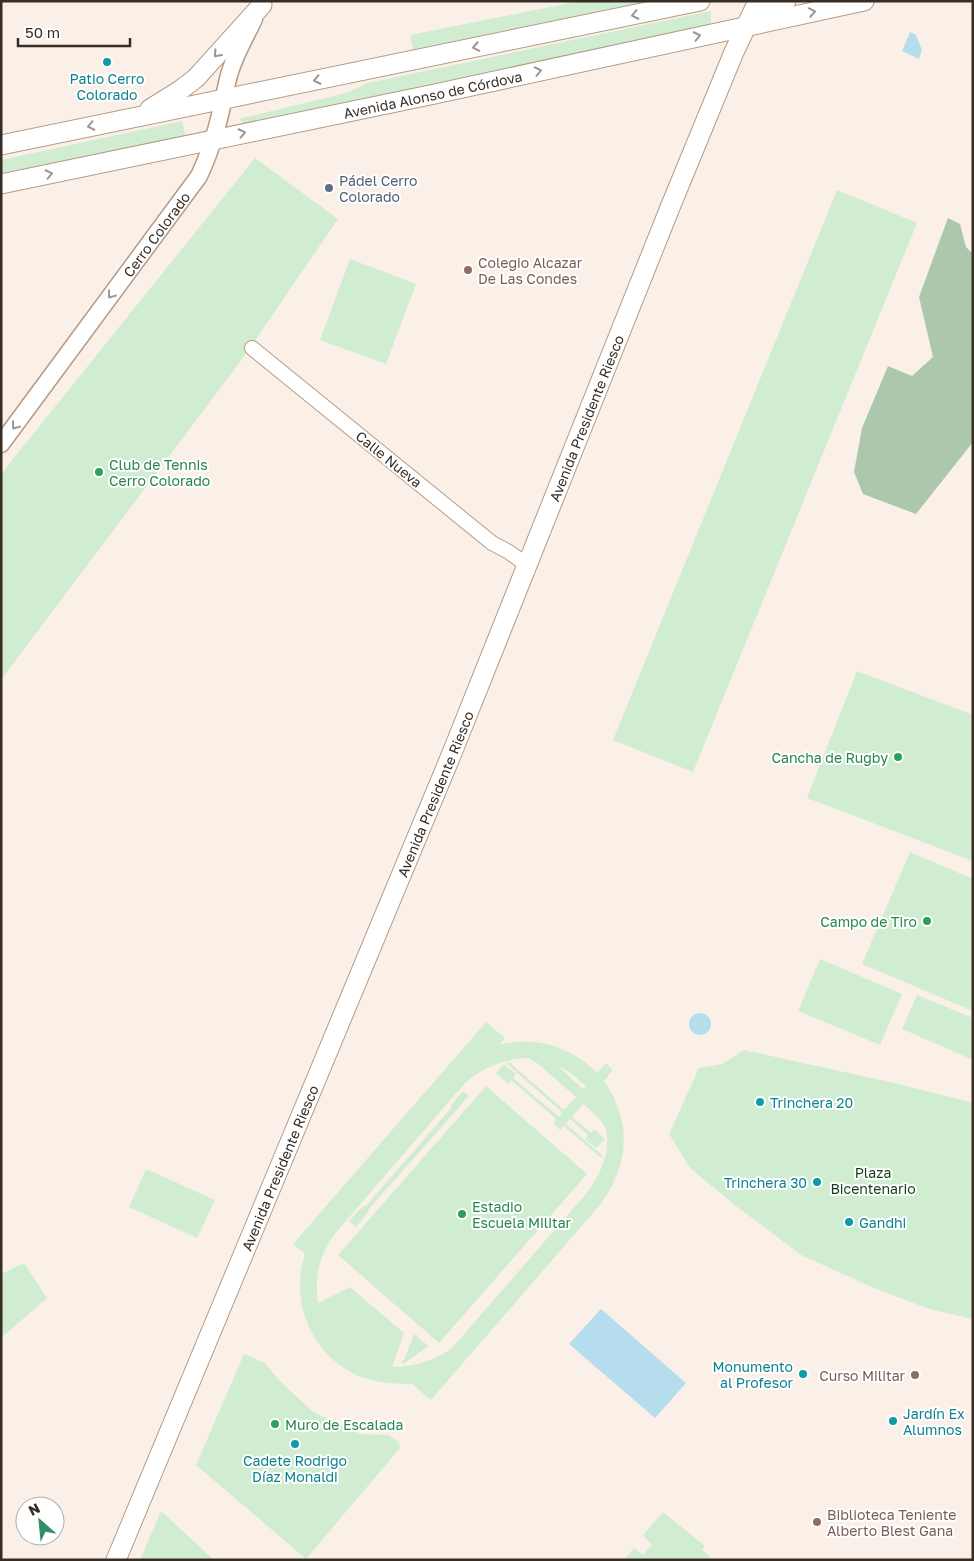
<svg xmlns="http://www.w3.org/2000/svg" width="974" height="1561" font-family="'Golos Text',sans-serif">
  <rect width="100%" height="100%" fill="#fbf0e7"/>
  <!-- green -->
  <g fill="#d0edd1" fill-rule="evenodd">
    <polygon points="580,1 653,1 413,50 410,35"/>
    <polygon points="711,11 711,26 246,126 239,119 346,93 368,83"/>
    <polygon points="182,121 186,138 1,178 1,160"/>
    <polygon points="255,158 338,219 243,358 1,680 1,474"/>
    <polygon points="837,190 917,223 693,772 613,740"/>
    <polygon points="350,259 416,284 386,364 320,340"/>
    <polygon points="857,671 973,715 973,861 807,798"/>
    <polygon points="910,852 973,879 973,1011 862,964"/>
    <polygon points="820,959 902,994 880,1045 798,1011"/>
    <polygon points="917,995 973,1018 973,1054 971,1059 902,1029"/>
    <path d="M 486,1022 L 505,1038 L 499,1045 C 535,1035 572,1047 597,1073 L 606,1063 L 613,1070 L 604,1081 C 633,1123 629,1166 599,1206 L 431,1400 L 412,1384 C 394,1384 376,1383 359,1376 C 312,1356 289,1302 305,1254 L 293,1244 ZM 528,1058 L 537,1063 L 576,1097 L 564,1110 L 509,1062 L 507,1064 L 562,1112 L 559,1117 L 513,1078 L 516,1074 L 504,1064 L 496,1073 L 508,1084 L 511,1080 L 556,1119 L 553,1123 L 560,1130 L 564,1126 L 601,1158 L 603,1156 L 566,1124 L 570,1119 L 588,1135 L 585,1139 L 596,1148 L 605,1139 L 594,1129 L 591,1133 L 572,1117 L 583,1104 C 591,1111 603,1120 606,1130 C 611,1153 599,1178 585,1195 L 451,1349 C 432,1361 414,1367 392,1367 L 404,1333 L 350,1287 L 318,1303 C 314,1275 320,1252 338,1230 L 465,1083 C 484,1067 503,1059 528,1058 ZM 558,1066 L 568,1071 L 586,1086 L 583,1089 Z"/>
    <polygon points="744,1050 894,1083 973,1103 973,1319 929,1309 874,1288 801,1255 736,1206 690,1168 669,1134 699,1068 722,1064"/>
    <polygon points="486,1086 587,1174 439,1343 338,1255"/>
    <polygon points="463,1091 469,1096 368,1210 369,1211 356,1227 349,1221 363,1206 365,1207 452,1107 451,1105"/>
    <polygon points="146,1169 215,1200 197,1238 129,1207"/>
    <polygon points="24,1263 47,1298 1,1338 1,1274"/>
    <polygon points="414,1334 429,1346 403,1364 401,1361 404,1360"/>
    <polygon points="244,1354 265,1363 279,1380 313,1412 360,1434 388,1435 399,1442 400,1448 306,1559 196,1465"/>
    <polygon points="161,1511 214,1560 140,1560"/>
    <polygon points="663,1512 705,1546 702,1550 713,1560 623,1560 634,1548 643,1555 652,1545 643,1535"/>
  </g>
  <!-- forest -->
  <polygon fill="#acc7ac" points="948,218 960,224 966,247 973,254 973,442 916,514 863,494 854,472 862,428 888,366 912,376 933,357 919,297"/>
  <!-- water -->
  <g fill="#b6ddee">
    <polygon points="910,32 916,35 922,50 919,59 902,51"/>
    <circle cx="700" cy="1024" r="11"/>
    <polygon points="601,1309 686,1383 655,1418 569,1344"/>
  </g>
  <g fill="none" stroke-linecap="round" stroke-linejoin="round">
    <!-- minor casing -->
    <g stroke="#b59b87" stroke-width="16">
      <polyline id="minor" points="252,348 492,543 509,552 528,566"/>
    </g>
    <!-- tertiary casing -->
    <g stroke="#b59b87" stroke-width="19">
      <g id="tertiary">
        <path id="s1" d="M 1,444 L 199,176 C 214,144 220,117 227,83 C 232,60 244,40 254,19"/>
      </g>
    </g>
    <!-- secondary casing -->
    <g stroke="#b59b87" stroke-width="21">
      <g id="secondary">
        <polyline points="761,18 786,1"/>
        <polyline points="150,109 179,91 196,78 262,5"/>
        <polyline points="1,145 700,1"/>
        <path id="s2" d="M 1,184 L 430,95 L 864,1"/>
        <path id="s3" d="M 116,1560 L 452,753 L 669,210 L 734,52 L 758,1"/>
      </g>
    </g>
    <!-- minor -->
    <use href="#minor" stroke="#fff" stroke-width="14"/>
    <!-- tertiary -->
    <use href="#tertiary" stroke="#fff" stroke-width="16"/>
    <!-- secondary -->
    <use href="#secondary" stroke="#fff" stroke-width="19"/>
  </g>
  <!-- one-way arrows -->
  <defs><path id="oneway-chevron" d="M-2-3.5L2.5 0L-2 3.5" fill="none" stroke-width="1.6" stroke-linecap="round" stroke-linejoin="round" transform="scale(1.25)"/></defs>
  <g stroke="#9b9692">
    <use href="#oneway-chevron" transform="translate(812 12) rotate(-11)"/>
    <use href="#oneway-chevron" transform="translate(635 15) rotate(168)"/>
    <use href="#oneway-chevron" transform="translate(697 36) rotate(-12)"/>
    <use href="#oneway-chevron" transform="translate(476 47) rotate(169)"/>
    <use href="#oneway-chevron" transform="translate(217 54) rotate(132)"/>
    <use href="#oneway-chevron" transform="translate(538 71) rotate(-12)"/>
    <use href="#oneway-chevron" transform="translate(317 80) rotate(168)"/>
    <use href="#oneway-chevron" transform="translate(91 126) rotate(168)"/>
    <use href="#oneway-chevron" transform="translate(242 133) rotate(-12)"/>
    <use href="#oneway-chevron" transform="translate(49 174) rotate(-12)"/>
    <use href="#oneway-chevron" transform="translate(111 295) rotate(127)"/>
    <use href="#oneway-chevron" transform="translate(15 426) rotate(127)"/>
  </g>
  <!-- markers -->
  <g fill="#0f9aa8" stroke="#fff" stroke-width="2">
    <circle cx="107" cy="62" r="5"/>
    <circle cx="760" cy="1102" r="5"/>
    <circle cx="817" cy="1182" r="5"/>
    <circle cx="849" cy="1222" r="5"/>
    <circle cx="803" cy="1374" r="5"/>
    <circle cx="893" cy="1421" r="5"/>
    <circle cx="295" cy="1444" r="5"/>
  </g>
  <circle fill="#5c6f8a" stroke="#fff" stroke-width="2" cx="329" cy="188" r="5"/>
  <g fill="#8d6e63" stroke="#fff" stroke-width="2">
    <circle cx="468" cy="270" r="5"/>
    <circle cx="915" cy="1375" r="5"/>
    <circle cx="817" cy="1522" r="5"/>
  </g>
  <g fill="#2e9e5b" stroke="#fff" stroke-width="2">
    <circle cx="99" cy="472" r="5"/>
    <circle cx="898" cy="757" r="5"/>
    <circle cx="927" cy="921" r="5"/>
    <circle cx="462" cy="1214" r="5"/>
    <circle cx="275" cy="1424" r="5"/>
  </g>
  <g text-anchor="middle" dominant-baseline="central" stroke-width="4" stroke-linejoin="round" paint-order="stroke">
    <!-- culture labels -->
    <g font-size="14" fill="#0d838f" stroke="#fff" text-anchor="start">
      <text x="107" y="78" text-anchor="middle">Patio Cerro<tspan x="107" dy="16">Colorado</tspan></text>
      <text x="770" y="1102">Trinchera 20</text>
      <text x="807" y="1182" text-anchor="end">Trinchera 30</text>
      <text x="859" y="1222">Gandhi</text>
      <text x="793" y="1366" text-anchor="end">Monumento<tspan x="793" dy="16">al Profesor</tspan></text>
      <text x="903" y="1413">Jardín Ex<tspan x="903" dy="16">Alumnos</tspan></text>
      <text x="295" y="1460" text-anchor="middle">Cadete Rodrigo<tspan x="295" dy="16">Díaz Monaldi</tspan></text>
    </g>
    <!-- street labels -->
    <g font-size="14" fill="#372d25" stroke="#fff">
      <text stroke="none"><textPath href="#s2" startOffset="441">Avenida Alonso de Córdova</textPath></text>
      <text stroke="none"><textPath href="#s1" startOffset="261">Cerro Colorado</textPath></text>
      <text stroke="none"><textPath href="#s3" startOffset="1235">Avenida Presidente Riesco</textPath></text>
      <text transform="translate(389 459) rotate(39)">Calle Nueva</text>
      <text stroke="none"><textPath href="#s3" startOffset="830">Avenida Presidente Riesco</textPath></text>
      <text stroke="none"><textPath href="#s3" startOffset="425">Avenida Presidente Riesco</textPath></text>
    </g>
    <!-- service labels -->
    <g font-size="14" fill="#4e5e75" stroke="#fff" text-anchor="start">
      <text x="339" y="180">Pádel Cerro<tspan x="339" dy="16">Colorado</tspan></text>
    </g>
    <!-- education labels -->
    <g font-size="14" fill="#785e54" stroke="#fff" text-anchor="start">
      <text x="478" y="262">Colegio Alcazar<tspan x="478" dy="16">De Las Condes</tspan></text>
      <text x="905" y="1375" text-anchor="end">Curso Militar</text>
      <text x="827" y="1514">Biblioteca Teniente<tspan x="827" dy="16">Alberto Blest Gana</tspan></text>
    </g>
    <!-- leisure labels -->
    <g font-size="14" fill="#27864d" stroke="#fff" text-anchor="start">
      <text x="109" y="464">Club de Tennis<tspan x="109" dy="16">Cerro Colorado</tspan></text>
      <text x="888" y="757" text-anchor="end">Cancha de Rugby</text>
      <text x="917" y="921" text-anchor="end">Campo de Tiro</text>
      <text x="472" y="1206">Estadio<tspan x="472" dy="16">Escuela Militar</tspan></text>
      <text x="285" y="1424">Muro de Escalada</text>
    </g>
    <!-- park labels -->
    <g font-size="14" fill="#133d19" stroke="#fff">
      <text x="873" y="1172">Plaza<tspan x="873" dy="16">Bicentenario</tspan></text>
    </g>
  </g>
  <!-- border -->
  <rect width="974" height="1561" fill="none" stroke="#372d25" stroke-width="5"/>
  <!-- north arrow -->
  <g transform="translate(40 1521) rotate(333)"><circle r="24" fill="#ffffff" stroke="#afaba8"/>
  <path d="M0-4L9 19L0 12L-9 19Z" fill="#308f67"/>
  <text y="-8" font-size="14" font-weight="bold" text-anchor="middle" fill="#372d25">N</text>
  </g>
  <!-- scale -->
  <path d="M18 38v8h112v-8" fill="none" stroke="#372d25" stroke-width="2.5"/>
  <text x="25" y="38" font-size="15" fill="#372d25" stroke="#ffffff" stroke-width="4" paint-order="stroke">50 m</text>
</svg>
